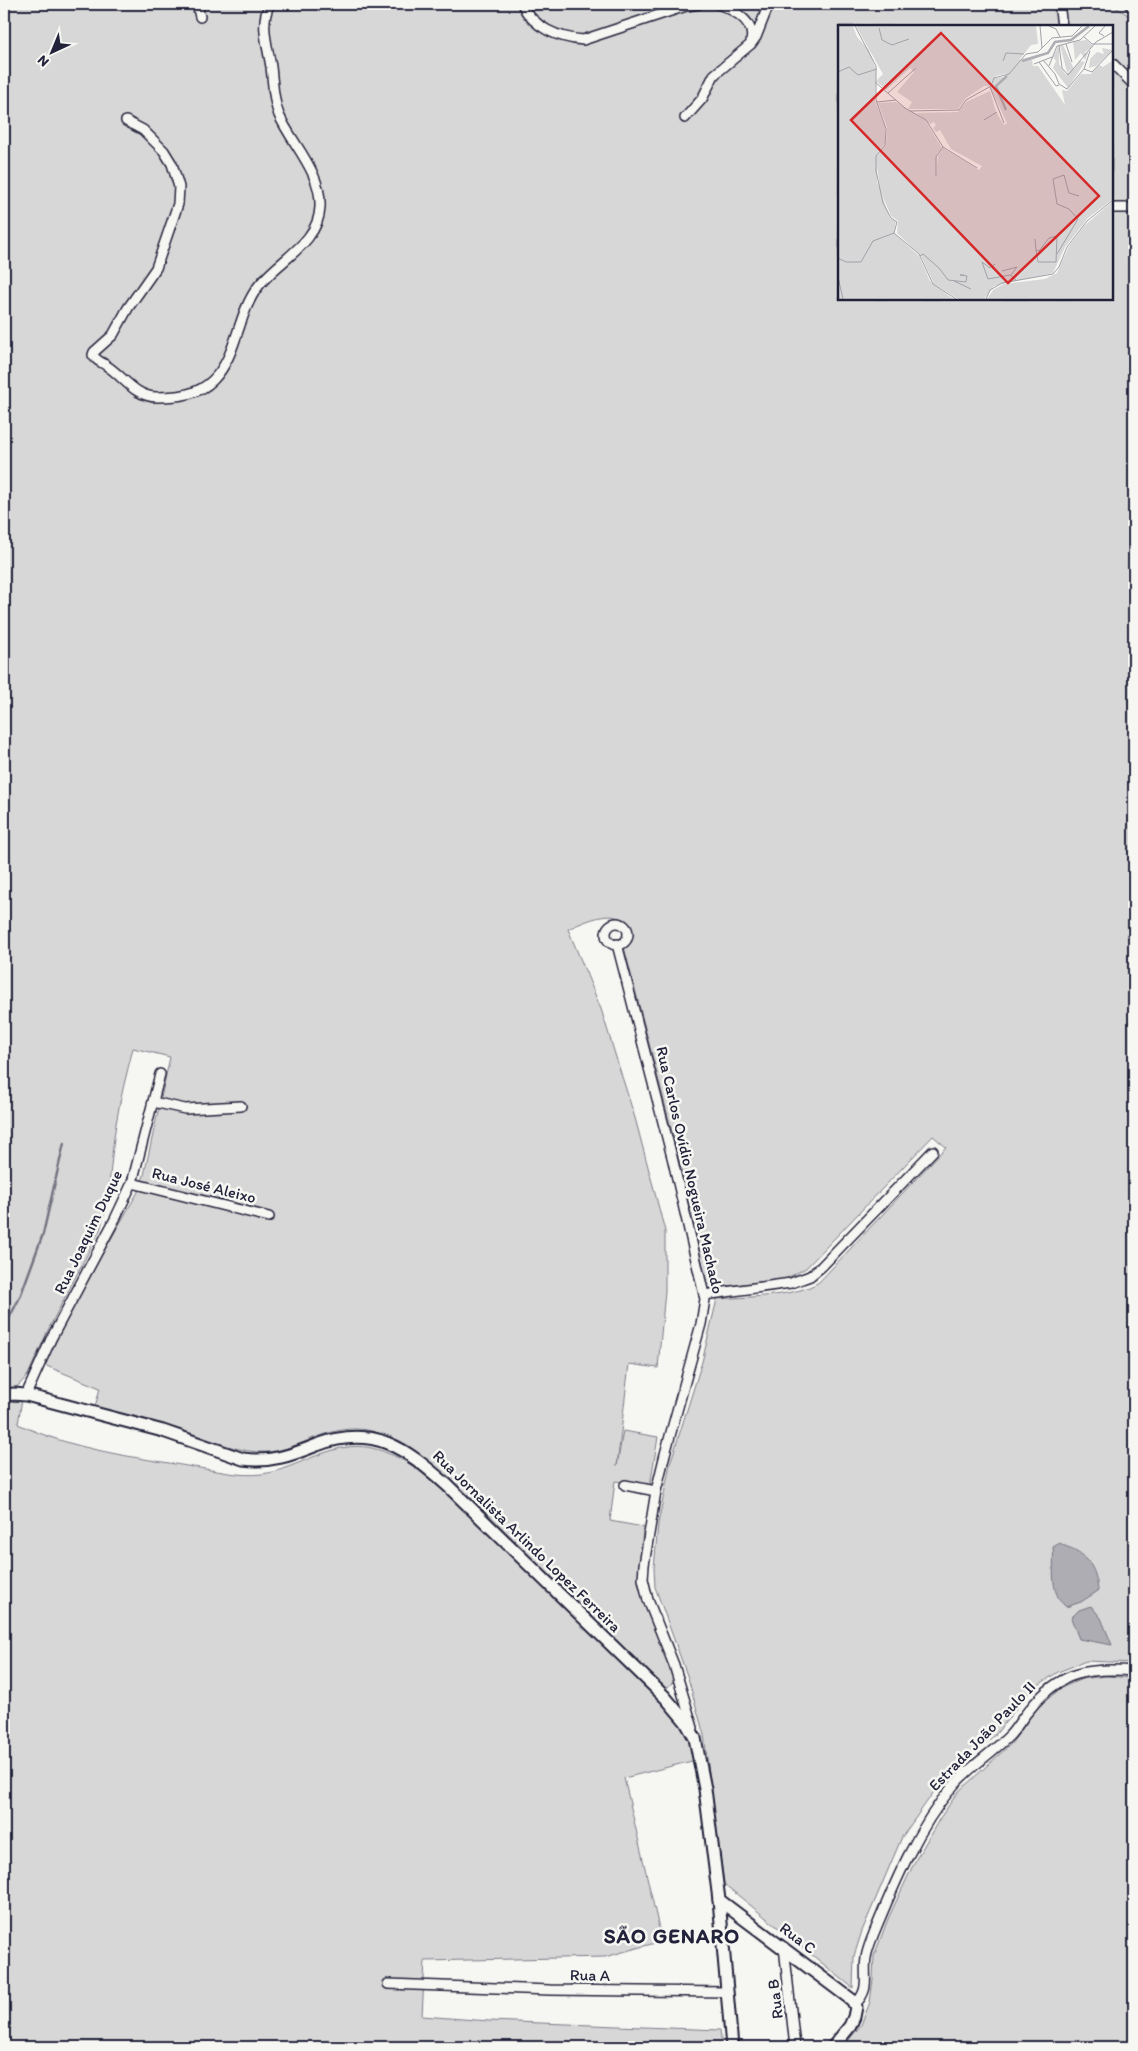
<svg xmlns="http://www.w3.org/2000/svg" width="1138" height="2051" font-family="Itim,sans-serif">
  <rect width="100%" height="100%" fill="#f6f6f2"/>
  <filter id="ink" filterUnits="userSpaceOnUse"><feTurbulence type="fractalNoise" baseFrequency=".02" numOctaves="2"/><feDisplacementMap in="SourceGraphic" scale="10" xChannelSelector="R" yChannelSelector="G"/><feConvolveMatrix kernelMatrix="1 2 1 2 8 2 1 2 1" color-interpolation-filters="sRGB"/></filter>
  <g filter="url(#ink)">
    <!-- green -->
    <g fill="#d7d7d7" stroke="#7c7c89" fill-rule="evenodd">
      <path d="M 4,4 L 1111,4 L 1134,19 L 1134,1663 L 1086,1661 L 1058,1672 L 1031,1690 L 996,1734 L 943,1779 L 902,1837 L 862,1931 L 854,1956 L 853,1988 L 724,1884 L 704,1735 L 688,1678 L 655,1587 L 654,1568 L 658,1524 L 670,1464 L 702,1362 L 717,1299 C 744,1297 797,1297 819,1282 L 946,1147 L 933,1136 L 806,1268 L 785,1279 L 708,1288 L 676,1147 L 624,947 C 629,943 632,936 629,929 C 619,904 584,922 568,929 L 601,1009 L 619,1067 L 635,1118 L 665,1231 L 665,1291 L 658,1368 L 629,1364 L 617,1466 L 623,1431 L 658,1437 L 650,1486 L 615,1481 L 610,1521 L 643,1527 L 639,1585 L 644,1604 L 656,1631 L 674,1681 L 665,1690 C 622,1646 579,1604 536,1562 C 496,1523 425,1443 372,1431 C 329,1420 296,1455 258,1452 C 231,1450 204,1437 179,1429 C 151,1420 123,1413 95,1407 L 100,1388 L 44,1365 L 76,1300 L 139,1190 L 144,1175 L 170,1057 L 133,1048 C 127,1073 120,1098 116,1124 C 110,1160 111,1195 100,1230 L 49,1328 L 28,1375 L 18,1386 L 4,1391 ZM 839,26 L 1112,26 L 1112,299 L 839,299 Z"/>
      <path d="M 4,1399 L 22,1399 L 18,1424 C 73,1450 134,1457 193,1467 C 215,1470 239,1477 262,1474 C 298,1469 334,1439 372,1448 C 429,1461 493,1535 534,1575 C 580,1620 626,1665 672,1709 L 692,1741 L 696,1760 L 624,1778 L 662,1941 L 605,1957 L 425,1961 L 422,2016 L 489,2021 L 720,2030 L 722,2047 L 4,2047 Z"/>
      <polygon points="1105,1676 1134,1678 1134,2047 843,2047 861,2025 870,2002 873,1980 874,1956 888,1919 915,1861 940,1818 958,1792 1011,1744 1038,1707 1061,1688 1082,1679"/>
    </g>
    <!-- water -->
    <g fill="#adadb3" stroke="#757583">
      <path d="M 1060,1543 C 1065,1547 1069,1547 1075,1550 C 1091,1559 1097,1574 1098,1591 L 1081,1602 L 1066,1607 C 1048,1591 1055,1568 1053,1547 Z"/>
      <polygon points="1091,1606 1101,1618 1112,1645 1079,1639 1071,1618 1079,1610"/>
    </g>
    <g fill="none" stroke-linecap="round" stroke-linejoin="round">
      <!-- stream -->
      <polyline stroke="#757583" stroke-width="2.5" points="4,1328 20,1297 43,1234 64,1143"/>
      <!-- minor casing -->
      <g stroke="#22223b" stroke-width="12">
        <g id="minor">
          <polyline points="197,4 200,17"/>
          <path d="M 522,4 C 533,28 559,38 583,40 L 686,6 L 699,4"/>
          <path d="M 718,4 C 734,10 756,22 751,42"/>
          <polyline points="1059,4 1062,26"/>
          <polyline points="1129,4 1134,7"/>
          <polyline points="1112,63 1134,85"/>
          <polyline points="685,118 702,99 714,75 751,44 756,37 769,4"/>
          <path d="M 126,121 L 143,130 L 164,151 L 172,164 L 179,187 L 178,204 L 156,268 L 128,308 L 113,335 L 94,352 L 93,355 C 96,361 102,362 107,366 C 124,377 135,397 157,397 C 178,397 198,395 213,380 C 237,356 237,316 257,288 C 276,261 319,244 320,207 C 322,173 292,144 279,115 C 273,100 273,83 271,67 C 268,47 259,23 270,4"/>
          <polyline points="1112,208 1134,208"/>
          <circle cx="617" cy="934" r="11"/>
          <polyline points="617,944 672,1157 705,1299 701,1324 665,1454 656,1491 644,1565 643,1579 648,1600 674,1665 693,1728"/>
          <polyline points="153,1102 185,1109 241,1106"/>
          <polyline points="132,1183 269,1217"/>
          <polyline points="704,1295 791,1283 810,1276 821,1267 933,1151"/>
          <polyline points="26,1395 51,1339 115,1219 132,1183 160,1074"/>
          <polyline points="625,1485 656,1491"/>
          <polyline points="784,1947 795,2047"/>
          <polyline points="388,1984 550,1990 727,1992"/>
          <path d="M 855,2004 C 871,1989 863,1977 866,1958 C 867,1950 871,1941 874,1933 C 895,1882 917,1829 953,1786 C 969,1767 991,1754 1009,1736 C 1017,1728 1022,1717 1030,1709 C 1060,1671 1089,1667 1134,1671"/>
        </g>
      </g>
      <!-- tertiary casing -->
      <g stroke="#22223b" stroke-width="15">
        <g id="tertiary">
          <path d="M 4,1396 L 13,1394 L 26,1395 L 163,1431 L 243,1459 C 270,1463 292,1455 317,1445 C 374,1424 405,1448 447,1485 L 665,1697 L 686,1722 L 695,1738 L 705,1789 L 719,1900 L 732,2047"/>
          <polyline points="719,1900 852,2000 856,2007 854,2017 850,2026 833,2047"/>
        </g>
      </g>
      <!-- minor -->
      <use href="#minor" stroke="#f6f6f2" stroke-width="9"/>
      <!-- tertiary -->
      <use href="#tertiary" stroke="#f6f6f2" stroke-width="11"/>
    </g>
  </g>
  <g text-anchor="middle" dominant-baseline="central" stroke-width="5" stroke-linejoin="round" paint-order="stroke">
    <!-- street labels -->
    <g font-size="16" fill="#22223b" stroke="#f6f6f2">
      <text transform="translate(690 1170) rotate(77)">Rua Carlos Ovídio Nogueira Machado</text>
      <text transform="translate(204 1185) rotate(14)">Rua José Aleixo</text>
      <text transform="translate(88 1232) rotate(-64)">Rua Joaquim Duque</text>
      <text transform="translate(527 1541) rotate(44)">Rua Jornalista Arlindo Lopez Ferreira</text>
      <text transform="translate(982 1736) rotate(-46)">Estrada João Paulo II</text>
      <text transform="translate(798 1938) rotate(37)">Rua C</text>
      <text transform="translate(590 1975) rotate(1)">Rua A</text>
      <text transform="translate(775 1999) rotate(-97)">Rua B</text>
    </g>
    <!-- district labels -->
    <g font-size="21" font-weight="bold" letter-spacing="1" fill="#22223b" stroke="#f6f6f2">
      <text x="672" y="1935">SÃO GENARO</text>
    </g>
  </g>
  <!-- overview -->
  <g transform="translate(838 25)">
    <rect width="275" height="275" fill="#f6f6f2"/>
    <path d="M 0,1 L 15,1 L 19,12 L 31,25 L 38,45 L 37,76 L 47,102 L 47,118 L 40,127 L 39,157 L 52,193 L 58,196 L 56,208 L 81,231 L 92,256 L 115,274 L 0,274 ZM 18,1 L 198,1 L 200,19 L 193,20 L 171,48 L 158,51 L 151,61 L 146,61 L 128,73 L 120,84 L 70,84 L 74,77 L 59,67 L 76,47 L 72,43 L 48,65 L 38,56 L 45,49 ZM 248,15 L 255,21 L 246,28 L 250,28 L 247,35 L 243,28 L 237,35 L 235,17 ZM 221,20 L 221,39 L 228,50 L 233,44 L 229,47 L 222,20 L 225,20 L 236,44 L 242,36 L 247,37 L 230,63 L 215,43 L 218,36 L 215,32 ZM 264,23 L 275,25 L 258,41 L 251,43 L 252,34 L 259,27 L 266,29 ZM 201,29 L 205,30 L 194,35 L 195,41 L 200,41 L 227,80 L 224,65 L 229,66 L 243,49 L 253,49 L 261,40 L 265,42 L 275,35 L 275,174 L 250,193 L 227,222 L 215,248 L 156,261 L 146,274 L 120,274 L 96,259 L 83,231 L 59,208 L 60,196 L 53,191 L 41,163 L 39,130 L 48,119 L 49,102 L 40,78 L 58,77 L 87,95 L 104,123 L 99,129 L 98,152 L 100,131 L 105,123 L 141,145 L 144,141 L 113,124 L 102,105 L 98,107 L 95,103 L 98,100 L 96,97 L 92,99 L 78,88 L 120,87 L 128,77 L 152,66 L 158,87 L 166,100 L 169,98 L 153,64 L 156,53 L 166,52 L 181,35 ZM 275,176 L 275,274 L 149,274 L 155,265 L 166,259 L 207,254 L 219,248 L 231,221 L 246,201 Z" fill="#d7d7d7"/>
    <path fill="none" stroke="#adadb3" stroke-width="2.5" d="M 184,36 L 210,28 L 217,17 L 233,15 L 251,1M 168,85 L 158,61 L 169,51"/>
    <path fill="none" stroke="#a1a1a9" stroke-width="1" d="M 17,1 L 38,41 L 38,75 L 48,104 L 47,120 L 38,131 L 38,146 L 45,178 L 53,193 L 59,197 L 56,208M 202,1 L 204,23M 211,1 L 218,4 L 222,12M 41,3 L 44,15 L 54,20 L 71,14M 266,11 L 261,8 L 267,1M 246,12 L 254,19 L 275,19M 228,19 L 234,37M 221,20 L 224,43 L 230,50 L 258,17 L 275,7M 205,35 L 217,49 L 221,59 L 229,64 L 246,44 L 252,26M 165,36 L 168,28 L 186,29M 201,37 L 218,61 L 221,60M 196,39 L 214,32M 211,41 L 219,21 L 242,15 L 257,1M 246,44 L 254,47 L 275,25M 0,47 L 11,42 L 20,50 L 39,44M 37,57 L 67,83 L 88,95 L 105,122 L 139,143M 152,62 L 166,98M 50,68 L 78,43M 39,77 L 58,75M 72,86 L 121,85 L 128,75 L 153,61 L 156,53 L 171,49 L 188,29 L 200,27 L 214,13 L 234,11 L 244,1M 146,95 L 159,87M 98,151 L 98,132 L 105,122M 56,208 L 81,229 L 95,259 L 118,274M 197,214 L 198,225 L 201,226 L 211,213 L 219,211 L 218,237 L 200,237 L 198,225M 219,229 L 240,194 L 231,184 L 219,179 L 215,154 L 226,150 L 231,168 L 241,171M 82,231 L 85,229 L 101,243 L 110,255 L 128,257 L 129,251 L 122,250 L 126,250M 0,233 L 8,237 L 23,237 L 35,216 L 56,208M 157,239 L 152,243 L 144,237 L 150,254 L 172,250 L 178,255M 164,246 L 179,242 L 173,250M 0,252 L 5,274M 116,256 L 133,264M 148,274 L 152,265 L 164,258 L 215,249 L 221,242 L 229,222 L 249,196 L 275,175"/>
    <path fill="#d62828" fill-opacity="0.15" stroke="#d62828" stroke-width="2.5" d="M 103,8 L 261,171 L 170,258 L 13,95 Z"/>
    <rect width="275" height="275" fill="none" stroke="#22223b" stroke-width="2.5"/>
  </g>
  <!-- margin -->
  <rect width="1138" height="2051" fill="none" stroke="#f6f6f2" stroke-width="20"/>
  <rect x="10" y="10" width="1118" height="2031" fill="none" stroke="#22223b" stroke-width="2" filter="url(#ink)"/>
  <!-- north arrow -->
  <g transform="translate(52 52) rotate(224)" stroke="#f6f6f2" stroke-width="4" paint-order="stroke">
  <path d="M0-4L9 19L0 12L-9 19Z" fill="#22223b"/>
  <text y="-8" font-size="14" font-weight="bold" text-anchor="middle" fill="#22223b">N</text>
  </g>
</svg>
